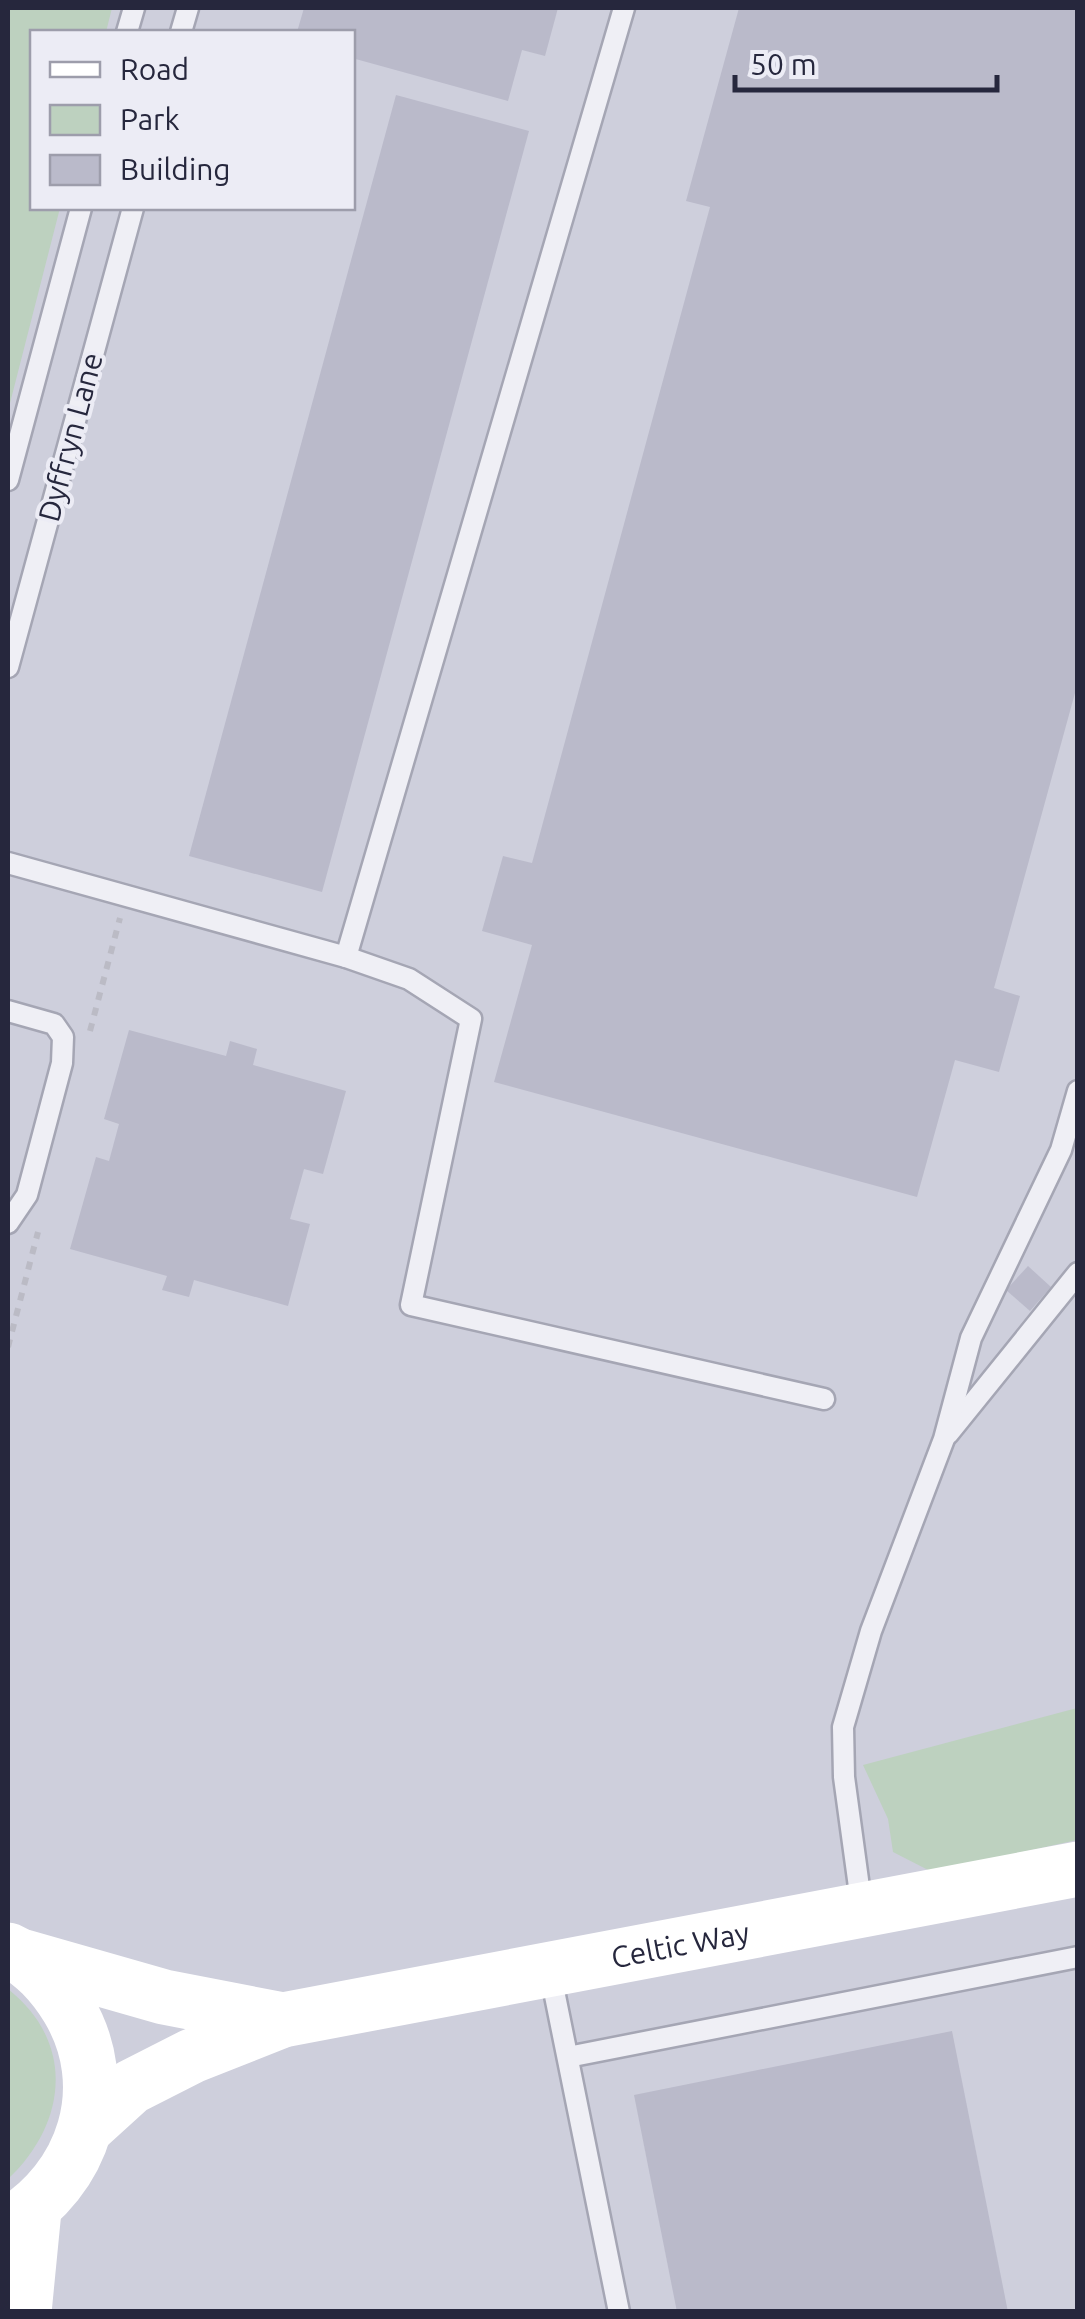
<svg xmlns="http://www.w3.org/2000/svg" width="1085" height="2319" font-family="Ubuntu,sans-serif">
  <rect width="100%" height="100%" fill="#dcdde7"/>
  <!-- built -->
  <path fill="#cecfdc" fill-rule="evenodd" d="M 8,8 L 1077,8 L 1077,2311 L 8,2312 ZM 32,32 L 352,32 L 352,208 L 32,208 Z"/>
  <!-- green -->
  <g fill="#bdd1bf">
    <polygon points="8,8 112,8 106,32 32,32 32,208 60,208 8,411"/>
    <polygon points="1077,1708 1077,1840 932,1872 893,1852 888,1819 863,1765"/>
    <path d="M 8,1989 C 76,2043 67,2123 8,2179 Z"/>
  </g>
  <!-- building -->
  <g fill="#babaca">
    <polygon points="304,8 558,8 545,56 522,50 508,101 352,58 352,32 297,32"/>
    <polygon points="739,8 1078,8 1078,682 994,988 1020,996 999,1072 955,1060 917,1197 494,1082 532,945 482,931 503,856 532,863 710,207 686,201"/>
    <polygon points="396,95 529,131 322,892 189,856"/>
    <polygon points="129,1030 226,1056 230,1041 257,1049 253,1065 346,1091 323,1174 304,1169 290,1219 310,1224 288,1306 194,1280 189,1297 162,1290 167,1276 70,1249 96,1157 109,1161 119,1124 104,1119"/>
    <polygon points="1028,1266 1051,1287 1030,1311 1006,1290"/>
    <polygon points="952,2031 1008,2312 677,2312 634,2095"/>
  </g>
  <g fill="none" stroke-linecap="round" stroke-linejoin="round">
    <!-- lane casing -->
    <g stroke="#a5a6b4" stroke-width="25">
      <g id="lane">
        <polyline points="127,32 134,8"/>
        <polyline points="181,32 188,8"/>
        <polyline points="8,480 81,208"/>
        <polyline points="8,667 133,208"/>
        <polyline points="8,863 346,957 624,8"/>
        <polyline points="346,957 409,979 471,1019 411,1305 824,1399"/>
        <polyline points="8,1011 54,1024 63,1037 62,1063 27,1195 8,1223"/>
        <polyline points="948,1434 1078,1273"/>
        <polyline points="862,1909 844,1777 843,1727 871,1631 944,1439 971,1338 1061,1150 1078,1091"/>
        <polyline points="550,1971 619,2312"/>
        <polyline points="568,2057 1078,1957"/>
      </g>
    </g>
    <!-- path -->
    <g stroke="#bbbbc5" stroke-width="6" stroke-dasharray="8 8" stroke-linecap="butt">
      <polyline points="90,1031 120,918"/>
      <polyline points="8,1347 38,1232"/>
    </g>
    <!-- lane -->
    <use href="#lane" stroke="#efeff5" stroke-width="20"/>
    <!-- secondary -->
    <g stroke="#fff" stroke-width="55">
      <path d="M 8,1950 C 33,1961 54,1985 68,2008 C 115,2086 85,2180 8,2225"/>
      <polyline points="24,1957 164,1997 283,2020"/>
      <path id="s1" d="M 87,2127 L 131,2087 L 192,2056 L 283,2020 L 1078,1869"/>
      <polyline points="24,2312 34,2210"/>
    </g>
  </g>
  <g text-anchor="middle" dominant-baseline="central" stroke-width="8" stroke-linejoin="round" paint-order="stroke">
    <!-- street labels -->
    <g font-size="30" fill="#26273d" stroke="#ececf5">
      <text transform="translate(70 437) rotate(-75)">Dyffryn Lane</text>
      <text stroke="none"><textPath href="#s1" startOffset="630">Celtic Way</textPath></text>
    </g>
  </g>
  <!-- border -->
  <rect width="1085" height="2319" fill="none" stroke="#26273d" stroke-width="20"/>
  <!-- legend -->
  <rect x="30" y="30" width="325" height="180" fill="#ececf5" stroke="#9d9dab" stroke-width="2.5"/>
  <rect x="50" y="62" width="50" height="15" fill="#ffffff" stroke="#9d9dab" stroke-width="2.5"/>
  <text x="120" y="80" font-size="30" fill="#26273d">Road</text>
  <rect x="50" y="105" width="50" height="30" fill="#bdd1bf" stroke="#9d9dab" stroke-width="2.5"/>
  <text x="120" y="130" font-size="30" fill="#26273d">Park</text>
  <rect x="50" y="155" width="50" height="30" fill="#babaca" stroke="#9d9dab" stroke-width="2.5"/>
  <text x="120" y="180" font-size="30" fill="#26273d">Building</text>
  <!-- scale -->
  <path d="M735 75v15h262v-15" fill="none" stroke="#26273d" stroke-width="5"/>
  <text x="750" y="75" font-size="30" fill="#26273d" stroke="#ececf5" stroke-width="8" paint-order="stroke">50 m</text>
</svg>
